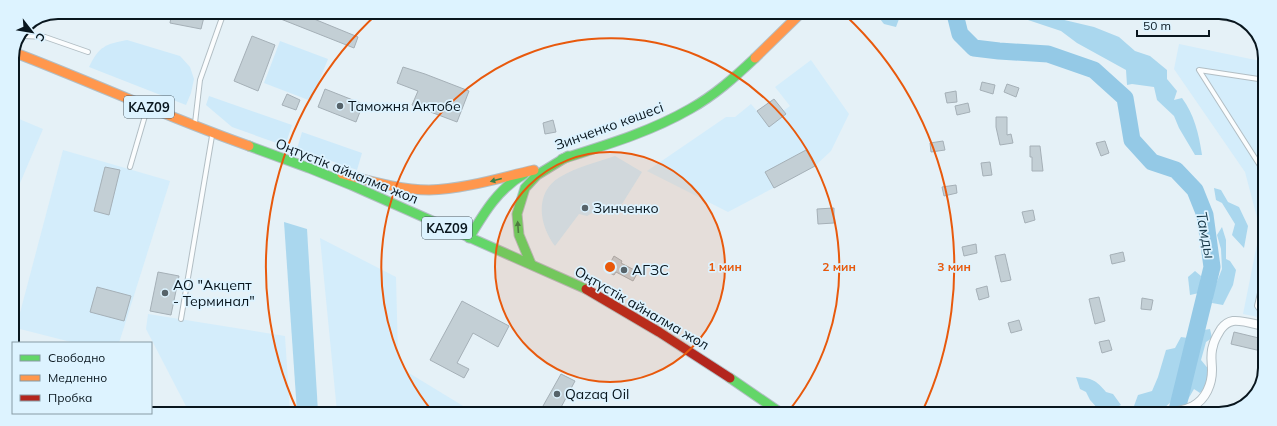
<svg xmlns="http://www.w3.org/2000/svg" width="1277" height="426" font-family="Mulish,sans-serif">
  <rect width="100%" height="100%" fill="#e5f1f7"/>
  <!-- built -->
  <g fill="#d4edfb">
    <polygon points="1179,44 1265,62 1263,318 1243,314 1260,229 1245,172 1174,69"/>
    <polygon points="811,60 849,114 831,151 815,166 728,212 647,171 726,117 735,117 751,104 757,111 774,99 783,111 790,106 775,87"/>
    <polygon points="12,116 43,129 12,202"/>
    <polygon points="63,150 170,181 119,343 75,343 16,328"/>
    <polygon points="320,238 396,277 398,355 404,370 473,412 337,412"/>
    <polygon points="148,314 285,336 290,412 189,412 146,329"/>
  </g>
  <!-- green -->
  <g fill="#ceeafa">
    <path d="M 127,40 L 180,56 L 190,67 L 194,79 L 191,93 L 186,105 L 89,67 C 99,46 106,44 127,40 Z"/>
    <polygon points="280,41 328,59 311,101 264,83"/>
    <polygon points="209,96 292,125 285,146 232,127 206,105"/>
    <polygon points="302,132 362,153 357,170 297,149"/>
    <path d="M 615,156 L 642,172 L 622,204 L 594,208 L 592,213 L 587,216 L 579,214 L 555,246 C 539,225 534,192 560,177 C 577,167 597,162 615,156 Z"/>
  </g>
  <!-- forest -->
  <g fill="#aad7ee">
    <polygon points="876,14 892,14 899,19 896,27 884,24"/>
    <path d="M 999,14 L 1039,14 L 1094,27 L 1119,37 L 1135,51 L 1150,56 L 1167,70 L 1167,79 L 1177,91 L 1174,100 L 1182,98 C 1194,114 1199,134 1202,155 L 1195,155 L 1179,128 L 1174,116 L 1157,100 L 1154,87 L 1132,84 L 1127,85 L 1126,70 L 1077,43 L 1061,31 L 1019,17 L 1005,20 Z"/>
    <polygon points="1214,188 1221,190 1228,202 1239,207 1248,226 1244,248 1232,235 1235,224 1222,203 1216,200"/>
    <polygon points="284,222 307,229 318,412 297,412"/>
    <polygon points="1222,227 1226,240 1226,259 1230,261 1236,270 1233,285 1223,305 1212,303 1214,289 1222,269 1221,249 1217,235"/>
    <polygon points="1195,271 1201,276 1199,293 1190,295 1188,277"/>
    <polygon points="1210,329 1212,338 1206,342 1201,360 1210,371 1207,385 1200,393 1194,389 1187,401 1181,405 1198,339 1204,330"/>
    <polygon points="1181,337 1188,338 1183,369 1176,386 1172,401 1163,409 1145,408 1134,406 1138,395 1152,391 1158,377 1166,350 1175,348"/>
    <path d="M 1076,377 C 1092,378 1096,380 1106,392 L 1113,394 L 1121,405 L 1113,409 L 1100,411 L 1090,400 L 1086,392 L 1080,389 Z"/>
  </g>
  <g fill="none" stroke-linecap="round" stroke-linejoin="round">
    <!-- river -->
    <polyline stroke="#94c9e6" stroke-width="17" points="955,14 960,34 974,48 999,51 1048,54 1094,70 1125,98 1132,140 1152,162 1176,170 1195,190 1205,215 1212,267 1176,414"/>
  </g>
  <!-- building -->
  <g fill="#c3cfd5" stroke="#a5b0b7">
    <polygon points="172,12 180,12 204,17 201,29 170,23"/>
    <polygon points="263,12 297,12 358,37 354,48"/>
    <polygon points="1212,14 1234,14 1249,25 1211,18"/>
    <polygon points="252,36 275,45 258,91 234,81"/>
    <polygon points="403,67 425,74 469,91 457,122 412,105 418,91 397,83"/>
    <polygon points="982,82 995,85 993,94 980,90"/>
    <polygon points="1007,84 1019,88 1016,97 1004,92"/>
    <polygon points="325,89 363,104 356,122 318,107"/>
    <polygon points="956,91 957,102 947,103 945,93"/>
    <polygon points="287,94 300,100 296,110 282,105"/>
    <polygon points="774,99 786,114 769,127 757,111"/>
    <polygon points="968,103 970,112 957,115 955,106"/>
    <polygon points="996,117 1007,117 1007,135 1011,134 1013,143 1000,145 996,127"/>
    <polygon points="553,120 556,132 545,134 543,123"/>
    <polygon points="943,141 945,150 931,152 930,143"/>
    <polygon points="1105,141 1109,153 1101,156 1096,143"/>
    <polygon points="1030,146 1040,146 1043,171 1032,171 1032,157 1030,157"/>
    <polygon points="806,150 815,166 774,188 765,172"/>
    <polygon points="990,162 992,175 983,176 981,163"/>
    <polygon points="105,167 120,170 109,215 94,211"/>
    <polygon points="956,185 957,193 944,196 942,187"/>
    <polygon points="834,208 834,223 818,224 817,209"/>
    <polygon points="1033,210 1035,220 1025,223 1022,212"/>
    <polygon points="976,244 977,253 964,256 962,247"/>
    <polygon points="1123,252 1125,261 1112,264 1110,255"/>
    <polygon points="1005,254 1011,280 1001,282 995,256"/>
    <polygon points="614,256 622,261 621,263 638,272 633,281 616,272 614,275 606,271"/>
    <polygon points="158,272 179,276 171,315 150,311"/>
    <polygon points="987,286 989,297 979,300 976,289"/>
    <polygon points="97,287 131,296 124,321 90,312"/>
    <polygon points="1099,297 1105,321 1095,324 1089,299"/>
    <polygon points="1142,298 1153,300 1151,310 1141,309"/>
    <polygon points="462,301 509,326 498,347 473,333 457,363 469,369 464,378 430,360"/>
    <polygon points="1019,320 1022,330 1011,333 1008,323"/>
    <polygon points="1234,332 1263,339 1261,351 1231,344"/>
    <polygon points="1109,340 1112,350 1102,353 1099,342"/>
    <polygon points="561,374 575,381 558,413 555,413 543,406"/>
  </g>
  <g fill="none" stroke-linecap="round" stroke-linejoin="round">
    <!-- lane casing -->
    <g stroke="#b2bec4" stroke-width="6">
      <g id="lane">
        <polyline points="21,36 24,36 30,24"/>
        <polyline points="24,36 45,37 88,52"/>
        <polyline points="195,123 200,80 224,12"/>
        <polyline points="130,167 147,109"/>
        <polyline points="1264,172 1199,70 1265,80"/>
        <polyline points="1263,314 1257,306 1263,280"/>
        <polyline points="181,319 212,136"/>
      </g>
    </g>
    <!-- street casing -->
    <g stroke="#b2bec4" stroke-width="10">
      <path id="street" d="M 1139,414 C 1157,408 1175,416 1193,406 C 1206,399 1212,384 1212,370 C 1212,362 1210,354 1213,346 C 1214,340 1218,334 1221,329 C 1224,325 1227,322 1233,321 C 1242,320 1254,324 1263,326"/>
    </g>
    <!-- fast casing -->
    <g stroke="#b2bec4" stroke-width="11">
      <g id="fast">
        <polyline points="249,146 309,168 351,185 586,289"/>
        <path d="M 562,159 C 606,145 650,132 690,109 C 715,95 735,77 755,58"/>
        <path d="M 469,238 C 484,213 498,189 524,174"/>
        <polyline points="531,264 519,235 517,214 525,188 537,175 568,156"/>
        <polyline points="730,378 781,413"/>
      </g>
    </g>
    <!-- slow casing -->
    <g stroke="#b2bec4" stroke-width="11">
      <g id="slow">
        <path d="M 13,52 C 92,82 169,118 249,146"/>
        <polyline points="755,58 801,13"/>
        <path d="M 342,174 C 370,181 400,190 429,190 C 465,189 499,178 534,170"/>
      </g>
    </g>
    <!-- jam casing -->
    <g stroke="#b2bec4" stroke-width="11">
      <polyline id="jam" points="586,289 659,332 730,378"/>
    </g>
    <!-- lane -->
    <use href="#lane" stroke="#fbfdfe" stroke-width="4"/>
    <!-- street -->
    <use href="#street" stroke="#fbfdfe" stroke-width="8"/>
    <!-- fast -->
    <use href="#fast" stroke="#63d668" stroke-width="9"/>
    <!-- slow -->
    <use href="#slow" stroke="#ff974d" stroke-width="9"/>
    <!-- jam -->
    <use href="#jam" stroke="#b3261e" stroke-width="9"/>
  </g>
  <!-- one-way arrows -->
  <defs><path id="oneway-solid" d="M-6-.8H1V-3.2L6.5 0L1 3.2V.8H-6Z"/></defs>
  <g fill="#3a8047">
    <use href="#oneway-solid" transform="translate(496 180) rotate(165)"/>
    <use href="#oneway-solid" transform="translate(518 227) rotate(-94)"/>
  </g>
  <!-- distance rings -->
  <circle cx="610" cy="267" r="115" fill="#e8590c" fill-opacity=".12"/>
  <g fill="none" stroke="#e8590c" stroke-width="2">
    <circle cx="610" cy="267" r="115"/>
    <path d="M432 411A229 229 0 1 1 787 413"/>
    <path d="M297 410A344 344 0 0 1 378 13M845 15A344 344 0 0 1 922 412"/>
  </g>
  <!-- markers -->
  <g fill="#56636a" stroke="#ddf3ff" stroke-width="1.5">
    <circle cx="340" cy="106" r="4"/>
    <circle cx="585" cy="208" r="4"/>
    <circle cx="624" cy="270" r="4"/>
    <circle cx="165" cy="293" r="4"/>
    <circle cx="557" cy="394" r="4"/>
  </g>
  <g text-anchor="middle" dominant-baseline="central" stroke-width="3.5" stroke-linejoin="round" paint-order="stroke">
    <!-- shield labels -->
    <g fill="#ddf3ff" stroke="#495862" stroke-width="1">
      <rect x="124" y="96" width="50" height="22" rx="3"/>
      <rect x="422" y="217" width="50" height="22" rx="3"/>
    </g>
    <g font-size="13" font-weight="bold" fill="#09161e">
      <text x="149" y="107">KAZ09</text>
      <text x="447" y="228">KAZ09</text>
    </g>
    <!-- poi labels -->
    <g font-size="14" fill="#09161e" stroke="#ddf3ff" text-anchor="start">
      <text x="348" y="106">Таможня Актобе</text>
      <text x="593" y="208">Зинченко</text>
      <text x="632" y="270">АГЗС</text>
      <text x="173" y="285">АО "Акцепт<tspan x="173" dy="16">- Терминал"</tspan></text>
      <text x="565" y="394">Qazaq Oil</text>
    </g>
    <!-- street labels -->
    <g font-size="14" fill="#09161e" stroke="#ddf3ff">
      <text transform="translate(609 126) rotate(-20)">Зинченко көшесі</text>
      <text transform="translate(347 171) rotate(22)">Оңтүстік айналма жол</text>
      <text transform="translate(642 308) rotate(30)">Оңтүстік айналма жол</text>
    </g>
    <!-- water labels -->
    <g font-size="15" font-style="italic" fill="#1a3b4b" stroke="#ddf3ff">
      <text transform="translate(1206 235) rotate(79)">Тамды</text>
    </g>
  </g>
  <!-- crop -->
  <path d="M0 0H1277V426H0ZM58 19H1219A39 39 0 0 1 1258 58V368A39 39 0 0 1 1219 407H58A39 39 0 0 1 19 368V58A39 39 0 0 1 58 19Z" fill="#ddf3ff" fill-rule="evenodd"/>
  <path fill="none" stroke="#09161e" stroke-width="2" d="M58 19H1219A39 39 0 0 1 1258 58V368A39 39 0 0 1 1219 407H58A39 39 0 0 1 19 368V58A39 39 0 0 1 58 19Z"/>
  <circle cx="610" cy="267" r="6" fill="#e8590c" stroke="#ddf3ff" stroke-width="2"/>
  <g font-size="12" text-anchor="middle" font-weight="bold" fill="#e8590c" stroke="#ddf3ff" stroke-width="3.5" stroke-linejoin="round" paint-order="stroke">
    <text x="725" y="271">1 мин</text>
    <text x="839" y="271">2 мин</text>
    <text x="954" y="271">3 мин</text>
  </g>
  <!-- legend -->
  <rect x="12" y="342" width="140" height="72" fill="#ddf3ff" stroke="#889ba5"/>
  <rect x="20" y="355" width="20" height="6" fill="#63d668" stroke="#889ba5"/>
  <text x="48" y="362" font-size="12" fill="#09161e">Свободно</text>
  <rect x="20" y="375" width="20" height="6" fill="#ff974d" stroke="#889ba5"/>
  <text x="48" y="382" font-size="12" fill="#09161e">Медленно</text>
  <rect x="20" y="395" width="20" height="6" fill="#b3261e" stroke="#889ba5"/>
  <text x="48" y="402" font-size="12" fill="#09161e">Пробка</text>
  <!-- north arrow -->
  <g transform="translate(32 32) rotate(121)" stroke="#ddf3ff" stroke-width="3" paint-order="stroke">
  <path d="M0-3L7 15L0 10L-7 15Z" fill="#09161e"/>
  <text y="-6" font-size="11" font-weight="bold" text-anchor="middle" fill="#09161e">С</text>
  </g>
  <!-- scale -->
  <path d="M1137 30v6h72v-6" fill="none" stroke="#09161e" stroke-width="2"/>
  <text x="1143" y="30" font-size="12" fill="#09161e" stroke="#ddf3ff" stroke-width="3" paint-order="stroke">50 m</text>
</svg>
